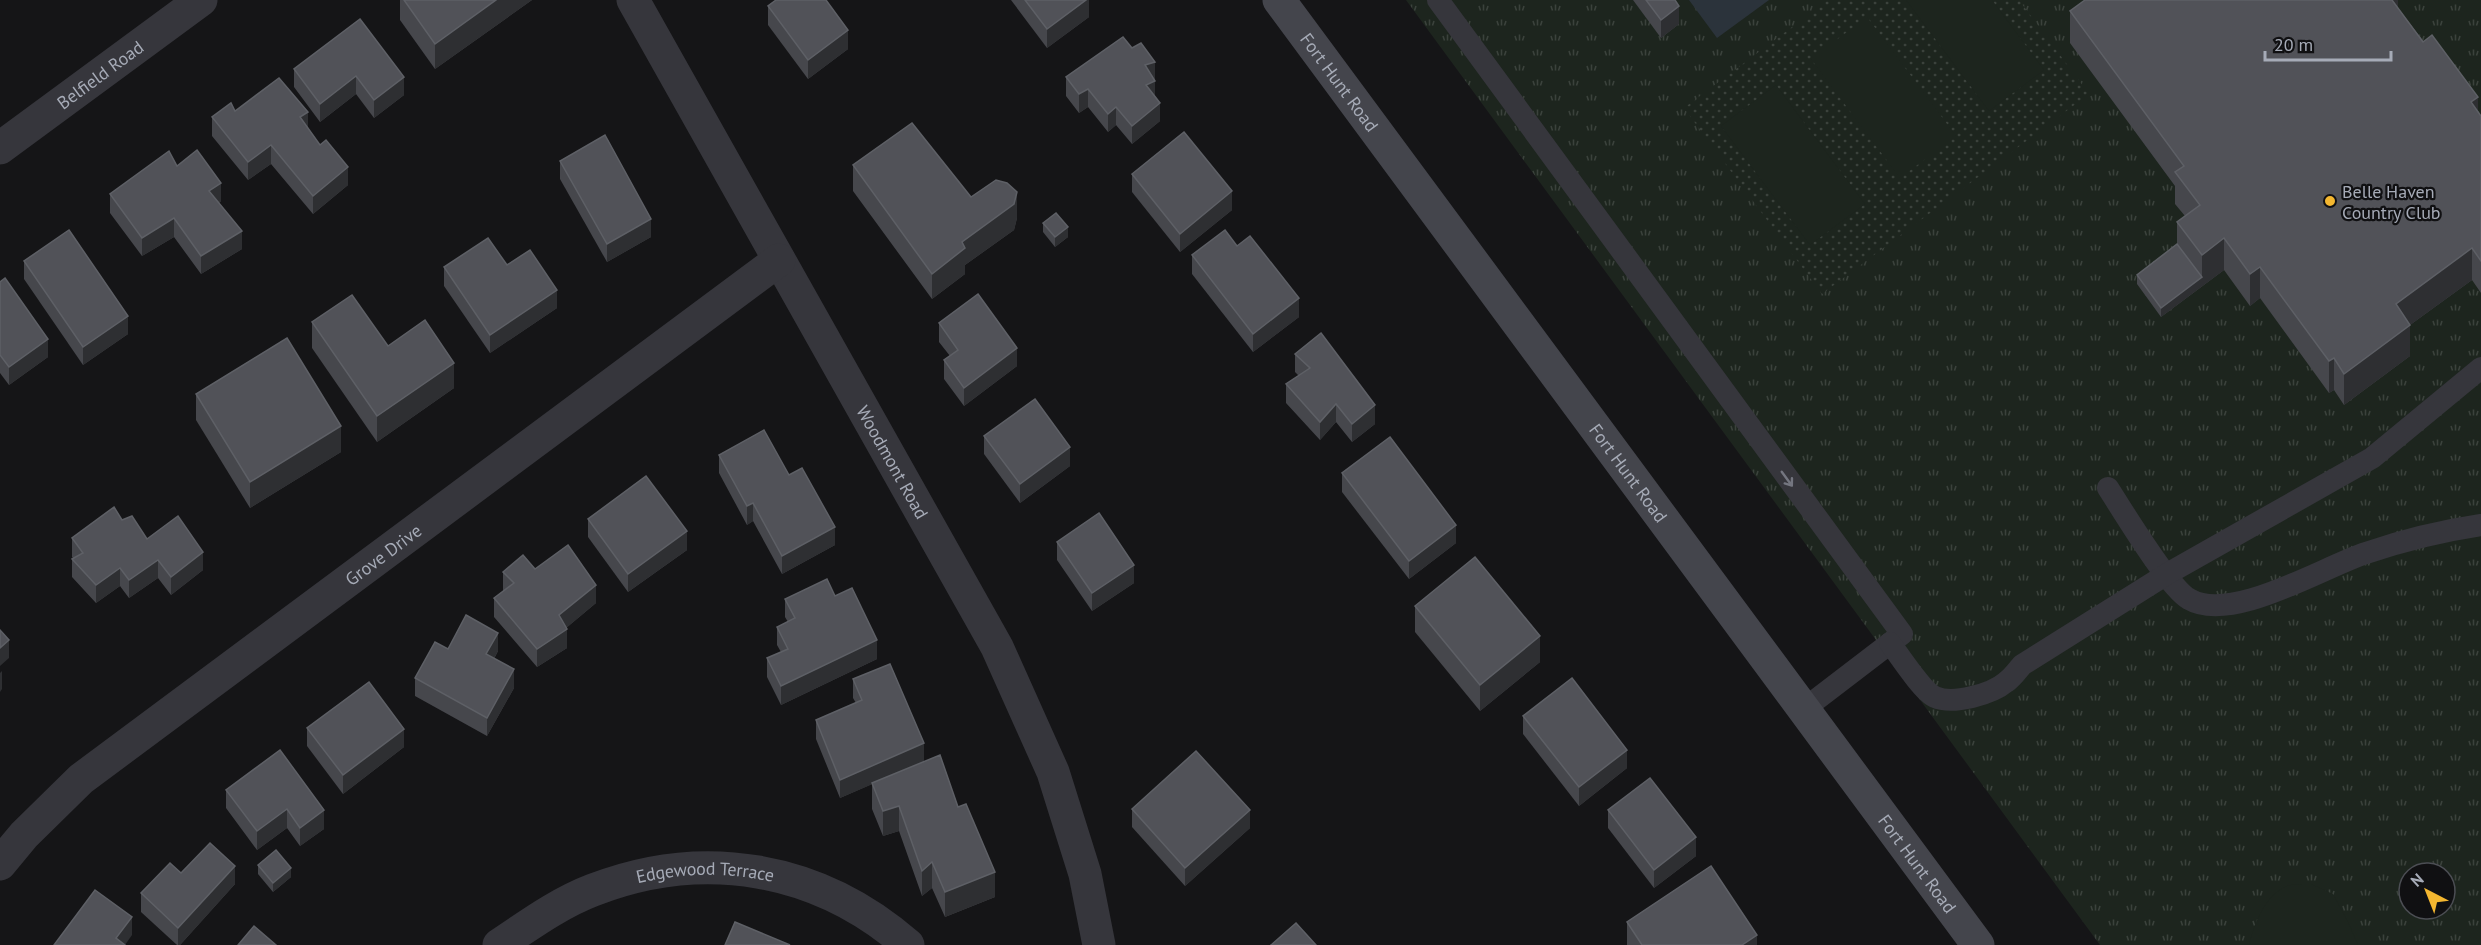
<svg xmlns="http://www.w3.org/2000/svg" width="2481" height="945" font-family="'PT Sans',sans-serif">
  <defs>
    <pattern id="grass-tufts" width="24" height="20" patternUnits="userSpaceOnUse" patternTransform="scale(1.5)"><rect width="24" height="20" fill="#1d251e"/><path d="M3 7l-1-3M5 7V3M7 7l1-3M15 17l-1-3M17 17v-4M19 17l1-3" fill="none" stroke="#3b423c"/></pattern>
    <pattern id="park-dots" width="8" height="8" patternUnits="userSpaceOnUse" patternTransform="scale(1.5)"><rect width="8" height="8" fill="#1d251e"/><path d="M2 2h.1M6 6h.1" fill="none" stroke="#3b423c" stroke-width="1.8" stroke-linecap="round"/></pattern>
  </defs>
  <rect width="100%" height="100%" fill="#151517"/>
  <!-- grass -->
  <path fill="url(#grass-tufts)" fill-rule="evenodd" d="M 1406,0 L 2481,0 L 2481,945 L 2100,945 ZM 2409,873 L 2445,873 L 2445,909 L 2409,909 Z"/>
  <!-- park -->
  <polygon fill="url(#park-dots)" points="1828,0 2019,0 2089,94 1822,294 1684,108"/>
  <!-- pitch -->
  <g fill="#1d251e">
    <polygon points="1906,0 1992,0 2044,70 1989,111"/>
    <polygon points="1867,17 1956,136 1900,178 1811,59"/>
    <polygon points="1776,85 1865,204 1810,245 1721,126"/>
    <path d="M 2311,884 L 2333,894 L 2348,922 L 2358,945 L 2249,945 C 2254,924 2265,895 2287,886 C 2294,884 2304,884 2311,884 Z"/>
  </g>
  <!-- water -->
  <polygon fill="#2b333b" points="1689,0 1769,0 1717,38"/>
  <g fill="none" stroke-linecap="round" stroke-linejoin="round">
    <!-- service -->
    <g stroke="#36363c" stroke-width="22">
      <polyline points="1438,0 1902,634 1804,709"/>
      <path d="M 2108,488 C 2123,511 2169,588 2189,599 C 2231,624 2323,567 2366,553 C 2404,540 2441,531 2481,525"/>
      <path d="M 1890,643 C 1899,655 1923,692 1935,697 C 1953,705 1992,694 2006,682 C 2012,678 2017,671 2022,665 L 2167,574 L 2372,458 L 2481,368"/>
    </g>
    <!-- minor -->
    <g stroke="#36363c" stroke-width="33">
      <path id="s1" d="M 633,0 L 997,647 L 1053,772 L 1085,874 L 1099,945"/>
      <path id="s2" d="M 0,148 L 201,0"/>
      <path id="s3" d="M 0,864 L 24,835 L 81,779 L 779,260"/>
      <path id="s4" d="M 499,945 C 529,925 559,903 593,890 C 704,847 819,867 908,945"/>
    </g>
    <!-- secondary -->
    <path stroke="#44454c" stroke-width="33" id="s5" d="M 1279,0 L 1978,945"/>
  </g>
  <!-- wall -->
  <g fill="#46474c">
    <polygon points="400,0 532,0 435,69 400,20"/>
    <polygon points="1011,0 1089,0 1089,17 1047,48"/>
    <polygon points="1633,0 1675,0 1679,24 1661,38"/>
    <polygon points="2398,0 2398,8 2481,116 2481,293 2472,280 2410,325 2410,356 2344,405 2334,390 2329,393 2260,298 2250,306 2224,270 2161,317 2137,284 2137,275 2177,244 2177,222 2185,216 2175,204 2175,186 2070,43 2070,11"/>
    <polygon points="768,6 848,49 808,79 768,25"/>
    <polygon points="1132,48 1155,62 1155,96 1160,121 1132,144 1116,125 1108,132 1088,107 1079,113 1066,96 1066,77"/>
    <polygon points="294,69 404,77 404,95 374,118 356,94 320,122 294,87"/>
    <polygon points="235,111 308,128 348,185 313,214 271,164 248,180 212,136 212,117"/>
    <polygon points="560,161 651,237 607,262 560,179"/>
    <polygon points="853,165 971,197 1017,218 1014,230 965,265 965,274 932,299 853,191"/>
    <polygon points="177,166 221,201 219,203 242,249 201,274 174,237 142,256 110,213 110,194"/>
    <polygon points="1132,174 1232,210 1180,252 1132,192"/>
    <polygon points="1043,223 1068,237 1055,247 1043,232"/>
    <polygon points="1237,246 1299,317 1253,352 1192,274 1192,255"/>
    <polygon points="24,261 128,334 83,365 24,279"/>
    <polygon points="507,265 557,308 490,353 444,286 444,267"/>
    <polygon points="0,282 48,357 9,385 0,373"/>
    <polygon points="312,322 388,346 454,388 377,442 312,348"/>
    <polygon points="939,323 1017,366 964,406 944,379 944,360 950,356 939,342"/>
    <polygon points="1295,354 1375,424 1352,442 1336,422 1320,440 1286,403 1286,384 1299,376 1295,372"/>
    <polygon points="196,394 341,452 250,508 196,420"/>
    <polygon points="984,436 1070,466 1020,503 984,454"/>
    <polygon points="719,455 789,475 835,545 782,574 753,521 747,525 719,473"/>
    <polygon points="1342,473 1456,543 1409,579 1342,492"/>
    <polygon points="588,519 687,550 628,592 588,537"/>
    <polygon points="122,520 147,539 203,570 171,595 158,578 129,598 120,586 96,603 72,577 72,559 73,558 72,557 72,538"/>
    <polygon points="1057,542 1134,583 1092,611 1057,560"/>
    <polygon points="535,569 596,603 566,628 567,648 537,667 494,617 494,598 504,591 503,590 503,572"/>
    <polygon points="835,596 877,659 781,705 767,677 767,658 781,652 777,645 777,627 788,622 785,617 785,599"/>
    <polygon points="1415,606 1540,662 1480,711 1415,632"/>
    <polygon points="448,649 498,651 494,659 514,688 487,736 415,696 415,678"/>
    <polygon points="853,679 924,761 958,807 995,897 945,917 932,888 922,896 899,831 883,836 872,809 872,784 840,798 816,739 816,720 856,703 853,698"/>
    <polygon points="1523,716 1627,768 1579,806 1523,734"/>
    <polygon points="307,728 404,747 343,794 307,746"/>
    <polygon points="280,750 324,829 300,846 287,828 257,850 226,808 226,790"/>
    <polygon points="1132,809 1250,828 1185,886 1132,827"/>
    <polygon points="1608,810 1696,856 1654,888 1608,828"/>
    <polygon points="258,865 291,877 273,892 258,874"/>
    <polygon points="181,873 235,884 180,945 177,945 141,912 141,893"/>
    <polygon points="1627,922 1757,945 1627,945"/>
  </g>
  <!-- shaded-wall -->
  <g fill="#2e2f32">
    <polygon points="496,0 532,0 435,69 435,44"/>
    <polygon points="1086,0 1089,0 1089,17 1047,48 1047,29"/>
    <polygon points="2388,0 2398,0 2398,18"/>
    <polygon points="1679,6 1679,24 1661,38 1661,20"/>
    <polygon points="848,30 848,49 808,79 808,60"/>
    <polygon points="1155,62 1155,81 1145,65"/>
    <polygon points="356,76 356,94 320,122 320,104"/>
    <polygon points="404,77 404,95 374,118 374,100"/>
    <polygon points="1155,81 1155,99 1146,85"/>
    <polygon points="1088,89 1088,107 1079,113 1079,94"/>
    <polygon points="2478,97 2478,129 2471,102"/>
    <polygon points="1160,103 1160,121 1132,144 1132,126"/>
    <polygon points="1116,107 1116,125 1108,132 1108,114"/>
    <polygon points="308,112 308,131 300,117"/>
    <polygon points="271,145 271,164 248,180 248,162"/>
    <polygon points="348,167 348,185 313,214 313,196"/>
    <polygon points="221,183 221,201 209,209 209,191"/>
    <polygon points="1232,191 1232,210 1180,252 1180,234"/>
    <polygon points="1017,192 1017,218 1014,230 965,265 965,274 932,299 932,274 962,242"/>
    <polygon points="174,218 174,237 142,256 142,238"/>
    <polygon points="651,219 651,237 607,262 607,244"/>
    <polygon points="1068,227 1068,237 1055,247 1055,237"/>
    <polygon points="242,231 242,249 201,274 201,256"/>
    <polygon points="2224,238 2224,270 2161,317 2161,308 2202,277 2202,255"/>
    <polygon points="2472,248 2472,280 2410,325 2410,356 2344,405 2344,374 2396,304"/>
    <polygon points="2260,267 2260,298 2250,306 2250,274"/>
    <polygon points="557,290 557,308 490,353 490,335"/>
    <polygon points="1299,298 1299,317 1253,352 1253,334"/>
    <polygon points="128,316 128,334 83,365 83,347"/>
    <polygon points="48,339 48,357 9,385 9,367"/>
    <polygon points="1017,348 1017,366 964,406 964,388"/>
    <polygon points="2334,358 2334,390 2329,393 2329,361"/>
    <polygon points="454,363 454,388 377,442 377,416"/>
    <polygon points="1336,404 1336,422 1320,440 1320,422"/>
    <polygon points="1375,405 1375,424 1352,442 1352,424"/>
    <polygon points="341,426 341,452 250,508 250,482"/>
    <polygon points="1070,447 1070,466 1020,503 1020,484"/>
    <polygon points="753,503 753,521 747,525 747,506"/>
    <polygon points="1456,525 1456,543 1409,579 1409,561"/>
    <polygon points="835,527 835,545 782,574 782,556"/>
    <polygon points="687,531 687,550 628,592 628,574"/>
    <polygon points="203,552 203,570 171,595 171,577"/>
    <polygon points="158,560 158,578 129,598 129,580"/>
    <polygon points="1134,565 1134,583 1092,611 1092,593"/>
    <polygon points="120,568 120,586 96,603 96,585"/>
    <polygon points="596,585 596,603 559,634 559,615"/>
    <polygon points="567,629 567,648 537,667 537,649"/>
    <polygon points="498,633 498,651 486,673 486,654"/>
    <polygon points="1540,636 1540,662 1480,711 1480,685"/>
    <polygon points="9,640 9,658 0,666 0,648"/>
    <polygon points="877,640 877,659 781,705 781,686"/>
    <polygon points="514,669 514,688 487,736 487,718"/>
    <polygon points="2,671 2,689 0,692 0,673"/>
    <polygon points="404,729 404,747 343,794 343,775"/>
    <polygon points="924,743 924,762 840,798 840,780"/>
    <polygon points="1627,750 1627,768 1579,806 1579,787"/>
    <polygon points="899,806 899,831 883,836 883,811"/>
    <polygon points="287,809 287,828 257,850 257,831"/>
    <polygon points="324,810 324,829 300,846 300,828"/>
    <polygon points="1250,810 1250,828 1185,886 1185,868"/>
    <polygon points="1696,837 1696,856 1654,888 1654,870"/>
    <polygon points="932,862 932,888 922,896 922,871"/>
    <polygon points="235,866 235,884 180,945 178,945 178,928"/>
    <polygon points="291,868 291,877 273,892 273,883"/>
    <polygon points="995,872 995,897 945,917 945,892"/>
    <polygon points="132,917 132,935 125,945 116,938"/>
    <polygon points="1757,935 1757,945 1742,945"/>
  </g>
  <!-- building -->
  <g fill="#515258" stroke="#5e6066" stroke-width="1.5">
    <polygon points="404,0 496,0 435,44"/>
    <polygon points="776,0 826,0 848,30 808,60 768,6"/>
    <polygon points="1025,0 1086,0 1047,29"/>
    <polygon points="1646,0 1675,0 1679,6 1661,20"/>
    <polygon points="2085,0 2392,0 2423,42 2432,35 2478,97 2471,102 2481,116 2481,261 2472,248 2396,304 2410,325 2344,374 2334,358 2329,361 2260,267 2250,274 2224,238 2202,255 2177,222 2200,205 2175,172 2184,166 2070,11"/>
    <polygon points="360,19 404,77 374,100 356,76 320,104 294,69"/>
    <polygon points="1123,37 1132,48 1141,43 1155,62 1145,65 1155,81 1146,85 1160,103 1132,126 1116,107 1108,114 1088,89 1079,94 1066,77"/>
    <polygon points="279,78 308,112 300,117 320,145 326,140 348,167 313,196 271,145 248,162 212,117 231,103 235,111"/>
    <polygon points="912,123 971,197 996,180 1007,183 1017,192 1014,204 962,242 965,248 932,274 853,165"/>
    <polygon points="1184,132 1232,191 1180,234 1132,174"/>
    <polygon points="605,135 651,219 607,244 560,161"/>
    <polygon points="197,150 221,183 209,191 242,231 201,256 174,218 142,238 110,194 169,151 177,166"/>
    <polygon points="1056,213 1068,227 1055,237 1043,223"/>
    <polygon points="69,230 128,316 83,347 24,261"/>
    <polygon points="1225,230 1237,246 1250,236 1299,298 1253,334 1192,255"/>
    <polygon points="488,238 507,265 530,250 557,290 490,335 444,267"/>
    <polygon points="2177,244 2202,277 2161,308 2137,275"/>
    <polygon points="5,278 48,339 9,367 0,355 0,282"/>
    <polygon points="978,294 1017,348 964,388 944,360 958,350 939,323"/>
    <polygon points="352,295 388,346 425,320 454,363 377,416 312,322"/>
    <polygon points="1321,333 1375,405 1352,424 1336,404 1320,422 1286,384 1310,368 1295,354"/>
    <polygon points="287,338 341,426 250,482 196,394"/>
    <polygon points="1035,399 1070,447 1020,484 984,436"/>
    <polygon points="764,430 789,475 802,468 835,527 782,556 753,503 747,506 719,455"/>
    <polygon points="1390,437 1456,525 1409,561 1342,473"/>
    <polygon points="646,476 687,531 628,574 588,519"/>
    <polygon points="114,507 122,520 132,516 147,539 178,516 203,552 171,577 158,560 129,580 120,568 96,585 72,559 83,553 72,538"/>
    <polygon points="1099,513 1134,565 1092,593 1057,542"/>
    <polygon points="568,545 596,585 559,615 567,629 537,649 494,598 514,583 503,572 523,555 535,569"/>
    <polygon points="1475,557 1540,636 1480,685 1415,606"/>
    <polygon points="827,579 835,596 852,588 877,640 781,686 767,658 788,649 777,627 795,618 785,599"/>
    <polygon points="466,615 498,633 486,654 514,669 487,718 415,678 435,642 448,649"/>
    <polygon points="0,630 9,640 0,648"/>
    <polygon points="890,664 924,743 840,780 816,720 862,700 853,679"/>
    <polygon points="1572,678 1627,750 1579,787 1523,716"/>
    <polygon points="369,682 404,729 343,775 307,728"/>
    <polygon points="280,750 324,810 300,828 287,809 257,831 226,790"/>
    <polygon points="1196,751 1250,810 1185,868 1132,809"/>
    <polygon points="940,755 958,807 966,804 995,872 945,892 932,862 922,871 899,806 883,811 872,783"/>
    <polygon points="1650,778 1696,837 1654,870 1608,810"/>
    <polygon points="210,843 235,866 178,928 141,893 170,863 181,873"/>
    <polygon points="276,850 291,868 273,883 258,865"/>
    <polygon points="1711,866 1757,935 1742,945 1642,945 1627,922"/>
    <polygon points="95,890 132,917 116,938 125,945 54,945"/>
    <polygon points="735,922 790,945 725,945"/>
    <polygon points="1296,923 1316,945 1271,945"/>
    <polygon points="254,926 276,945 238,945"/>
  </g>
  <!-- one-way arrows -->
  <defs><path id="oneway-shaft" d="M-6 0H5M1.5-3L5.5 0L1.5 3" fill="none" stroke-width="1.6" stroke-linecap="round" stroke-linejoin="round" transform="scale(1.5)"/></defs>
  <use stroke="#747680" href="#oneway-shaft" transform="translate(1787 479) rotate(54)"/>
  <!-- markers -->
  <circle fill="#f4b730" stroke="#101012" stroke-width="2" cx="2330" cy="201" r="6"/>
  <g text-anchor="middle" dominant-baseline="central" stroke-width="4.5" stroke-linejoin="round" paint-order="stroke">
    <!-- street labels -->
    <g font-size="18" fill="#a6abb7" stroke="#101012">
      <text stroke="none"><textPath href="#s2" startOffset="124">Belfield Road</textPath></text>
      <text stroke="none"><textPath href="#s5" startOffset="102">Fort Hunt Road</textPath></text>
      <text stroke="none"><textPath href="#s1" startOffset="530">Woodmont Road</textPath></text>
      <text stroke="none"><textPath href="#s5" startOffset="588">Fort Hunt Road</textPath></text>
      <text stroke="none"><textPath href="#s3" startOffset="494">Grove Drive</textPath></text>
      <text stroke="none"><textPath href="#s5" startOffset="1074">Fort Hunt Road</textPath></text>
      <text stroke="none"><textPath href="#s4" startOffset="224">Edgewood Terrace</textPath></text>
    </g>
    <!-- poi labels -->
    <g font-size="18" fill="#a6abb7" stroke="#101012" text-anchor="start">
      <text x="2342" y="191">Belle Haven<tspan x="2342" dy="21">Country Club</tspan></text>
    </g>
  </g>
  <!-- north arrow -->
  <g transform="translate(2427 891) rotate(318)"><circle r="28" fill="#101012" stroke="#4c4e54" stroke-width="1.5"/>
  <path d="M0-4.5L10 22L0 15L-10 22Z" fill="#f4b730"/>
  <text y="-9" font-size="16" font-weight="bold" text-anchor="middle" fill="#a6abb7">N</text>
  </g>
  <!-- scale -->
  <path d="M2265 51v9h126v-9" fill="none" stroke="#a6abb7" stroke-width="3"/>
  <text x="2274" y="51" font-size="18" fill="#a6abb7" stroke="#101012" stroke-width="4.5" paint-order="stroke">20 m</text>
</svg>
